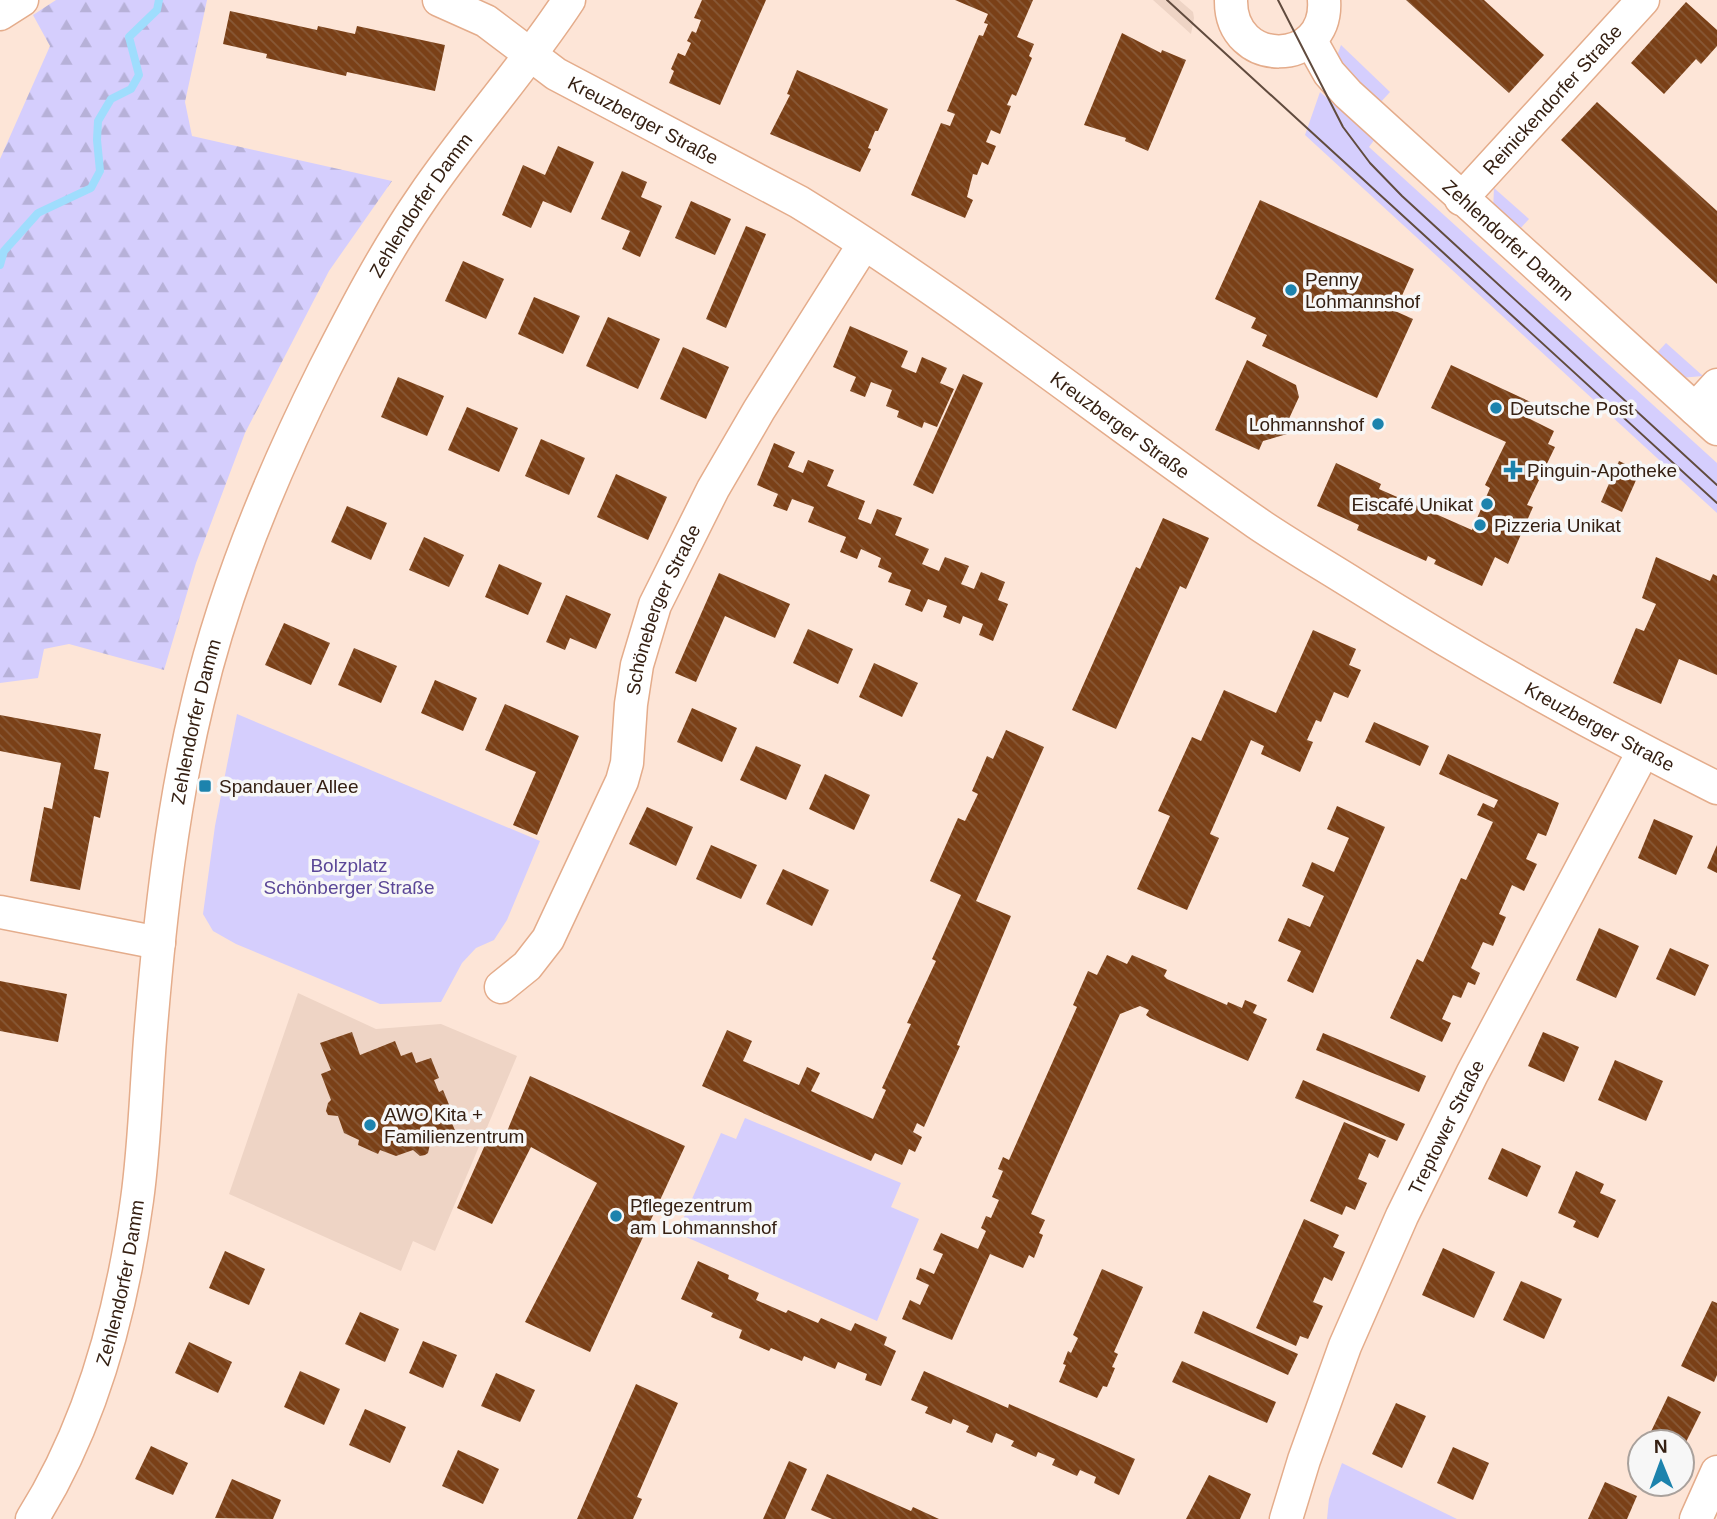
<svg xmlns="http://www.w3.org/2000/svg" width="1717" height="1519" font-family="Arial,sans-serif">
  <defs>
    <pattern id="forest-firs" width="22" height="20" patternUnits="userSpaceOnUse" patternTransform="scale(1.75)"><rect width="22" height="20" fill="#d5cefd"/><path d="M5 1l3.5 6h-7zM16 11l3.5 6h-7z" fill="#b7b1d8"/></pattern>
    <pattern id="building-back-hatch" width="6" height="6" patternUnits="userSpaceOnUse" patternTransform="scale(1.75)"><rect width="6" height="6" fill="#7a4017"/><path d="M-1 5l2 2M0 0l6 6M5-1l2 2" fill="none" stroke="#885937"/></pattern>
  </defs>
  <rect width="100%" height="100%" fill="#fde5d7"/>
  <!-- built -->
  <g fill="#eed4c5">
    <polygon points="1153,0 1179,0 1193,12 1194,18 1191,34"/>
    <polygon points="298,993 376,1029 441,1024 517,1056 435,1251 413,1241 401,1271 229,1194"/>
  </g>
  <!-- green -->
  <g fill="#d5cefd">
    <polygon points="1341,45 1390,92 1378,105 1349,77 1337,56"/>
    <polygon points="1320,92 1375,139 1369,147 1717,463 1717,513 1305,135"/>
    <polygon points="1494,188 1529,219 1517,232 1493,211"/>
    <polygon points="1666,343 1703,376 1680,378 1654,356"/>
    <polygon points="237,714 540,841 507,920 494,940 476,948 462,963 441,1002 380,1004 236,944 213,931 203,914 215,826"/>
    <polygon points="745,1118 901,1183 891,1207 919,1219 877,1321 677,1233 721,1133 736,1139"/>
    <polygon points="1342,1463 1457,1519 1327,1519 1329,1499"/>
  </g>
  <!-- forest -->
  <polygon fill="url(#forest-firs)" points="56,0 207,0 185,102 192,136 392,181 329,271 245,433 196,563 164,670 69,644 44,649 38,678 0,683 0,159 50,46 33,15"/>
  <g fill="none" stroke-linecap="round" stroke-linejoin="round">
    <!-- stream -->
    <polyline stroke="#9fddfd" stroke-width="8" points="0,265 4,251 38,213 91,188 100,171 97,140 98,121 111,99 131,89 139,75 129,37 157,10 159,0"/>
  </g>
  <!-- building -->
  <g fill="url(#building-back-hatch)">
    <polygon points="702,0 766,0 720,105 669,83 674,71 671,69 678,53 685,56 691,43 687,41 692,31 696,33 701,20 694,18"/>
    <polygon points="955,0 1033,0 1017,37 1034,44 1029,56 1032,58 1016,96 1012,94 1007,105 1011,106 1000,134 991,130 986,142 996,146 988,165 982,162 977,175 973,174 967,197 973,200 965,218 911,195 941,123 950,126 955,114 947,111 979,35 983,36 988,24 984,23 988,14"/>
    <polygon points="1406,0 1484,0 1544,55 1509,93"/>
    <polygon points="1686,2 1717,30 1717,46 1701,64 1696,59 1664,94 1631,63"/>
    <polygon points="230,11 317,30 318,26 355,34 357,26 445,45 435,91 347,72 346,76 266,58 267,54 223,44"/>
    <polygon points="1122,33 1161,53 1162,50 1186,60 1148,151 1125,141 1126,138 1084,125"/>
    <polygon points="797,70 888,109 878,131 875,131 868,148 871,149 860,172 770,134 790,95 787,94"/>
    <polygon points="1597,102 1717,211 1717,284 1561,140"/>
    <polygon points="558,146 594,162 571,213 543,201 531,228 502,215 523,165 545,175"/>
    <polygon points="622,171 647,182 641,197 662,206 640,257 622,249 630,231 601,219"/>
    <polygon points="1260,200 1414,269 1395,311 1413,319 1377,398 1262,346 1267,335 1251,328 1256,318 1215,299"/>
    <polygon points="691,201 731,219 715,255 675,238"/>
    <polygon points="746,226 766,234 726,328 706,319"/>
    <polygon points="463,261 504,279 486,319 445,301"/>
    <polygon points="534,297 580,316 563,354 518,334"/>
    <polygon points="608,317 660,339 638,389 586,366"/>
    <polygon points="850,326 908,351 901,367 916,373 922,357 947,368 940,383 954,389 937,427 924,422 922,428 897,417 899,411 886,406 892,390 871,382 865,397 850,391 856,377 833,367"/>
    <polygon points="683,347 729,367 706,419 660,399"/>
    <polygon points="1247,360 1296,385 1299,397 1287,423 1291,425 1287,434 1263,441 1259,450 1215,430"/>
    <polygon points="1451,365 1535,404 1528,418 1554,431 1548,444 1555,447 1527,505 1533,507 1508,564 1495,557 1482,586 1434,564 1436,560 1428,556 1426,561 1357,530 1359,525 1317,506 1336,463 1381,484 1379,489 1472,530 1490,488 1485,485 1506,442 1431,408"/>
    <polygon points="963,374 983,383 933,494 913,485"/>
    <polygon points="398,377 444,396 427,436 381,417"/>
    <polygon points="467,407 518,428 499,472 448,450"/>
    <polygon points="541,439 585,458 569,495 525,476"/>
    <polygon points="774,443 795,452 788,467 803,473 808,460 834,470 827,486 865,501 858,519 871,524 877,509 902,518 895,535 929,549 922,564 939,571 945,557 969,566 961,584 974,589 981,572 1005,582 998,600 1008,604 993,641 979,635 983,624 963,616 960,624 943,617 947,606 928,599 922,612 905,605 911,590 888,582 892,573 878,567 881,558 861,549 857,559 840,552 846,537 808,522 814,507 792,499 787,511 773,506 778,494 757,485"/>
    <polygon points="1619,461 1640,471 1622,512 1601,502"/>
    <polygon points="616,474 667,497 648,540 597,517"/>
    <polygon points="347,506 387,523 371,560 331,542"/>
    <polygon points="1163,518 1209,538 1186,589 1180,586 1116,729 1072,710 1136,567 1140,569"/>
    <polygon points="424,537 464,555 449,587 409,570"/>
    <polygon points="1656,557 1710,581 1713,574 1717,576 1717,675 1679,659 1661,704 1613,683 1636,628 1644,631 1656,604 1642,598"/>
    <polygon points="499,564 542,583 528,615 485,597"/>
    <polygon points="719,573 790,604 775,638 725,616 696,682 675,673"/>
    <polygon points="566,595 611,614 596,649 570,638 565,650 546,642"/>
    <polygon points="284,623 330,643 311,685 265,665"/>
    <polygon points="808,629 853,649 838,684 793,663"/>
    <polygon points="1313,630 1356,649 1349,665 1361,670 1348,698 1334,692 1321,722 1316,720 1307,740 1313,742 1300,772 1261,754 1264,746 1251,740 1210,834 1219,838 1187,910 1137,889 1170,816 1158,811 1192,737 1201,741 1224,690 1276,713"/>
    <polygon points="354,648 397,666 381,703 338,685"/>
    <polygon points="874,663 918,683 902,717 859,697"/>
    <polygon points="435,680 477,698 463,731 421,713"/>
    <polygon points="505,704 579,736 537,835 513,825 536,772 485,750"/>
    <polygon points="692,708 737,728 722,762 677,742"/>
    <polygon points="0,715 101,734 94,769 109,772 100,818 94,816 80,890 30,881 44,807 52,809 61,763 0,751"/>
    <polygon points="1374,722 1429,746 1420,766 1365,742"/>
    <polygon points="1006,730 1044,747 976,901 1011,916 957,1045 960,1046 924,1127 917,1123 913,1132 922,1137 915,1152 909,1149 902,1165 875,1153 871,1161 702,1086 727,1030 752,1041 743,1061 799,1085 807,1067 820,1073 811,1091 873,1119 886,1090 882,1088 911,1024 907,1023 936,961 932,959 961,895 930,881 958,818 965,821 978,794 972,791 987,756 993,759"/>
    <polygon points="756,746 801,765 786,800 740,780"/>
    <polygon points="1448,754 1559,803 1546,836 1538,833 1526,859 1537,864 1524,891 1512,885 1499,914 1506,917 1493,946 1483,942 1471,968 1480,973 1475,985 1468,982 1461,998 1453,995 1442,1019 1451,1023 1442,1042 1390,1018 1417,959 1423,962 1461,878 1466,880 1493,822 1477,815 1483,803 1494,808 1498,800 1439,774"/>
    <polygon points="825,774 870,795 854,830 809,809"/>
    <polygon points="1337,806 1385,827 1313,993 1287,981 1301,951 1278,941 1288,918 1310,927 1324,896 1302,886 1312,862 1334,872 1349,838 1327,829"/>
    <polygon points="647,807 693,827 676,866 629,844"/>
    <polygon points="1654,819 1693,836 1676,875 1638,858"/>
    <polygon points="711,845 757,865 741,899 696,879"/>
    <polygon points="1717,845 1717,873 1707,868"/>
    <polygon points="783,869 829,890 812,926 766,904"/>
    <polygon points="1599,928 1639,946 1616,998 1576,980"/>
    <polygon points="1670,948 1709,965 1695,996 1656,979"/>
    <polygon points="1107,955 1127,964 1132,955 1167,970 1164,976 1167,979 1227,1005 1228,1002 1242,1008 1245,1000 1257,1005 1253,1013 1267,1019 1248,1061 1150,1018 1146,1015 1149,1010 1140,1006 1120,1014 1031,1214 1045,1220 1039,1233 1043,1235 1034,1258 1029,1255 1023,1268 990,1254 952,1340 902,1319 910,1300 920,1305 929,1285 916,1279 920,1268 934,1274 943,1254 933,1250 941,1233 978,1249 986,1231 981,1228 986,1216 991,1218 999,1200 992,1197 1003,1171 998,1169 1003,1157 1009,1160 1077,1007 1073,1005 1088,971 1097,975"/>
    <polygon points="0,981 67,994 58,1042 0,1031"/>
    <polygon points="352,1032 360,1055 395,1041 401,1056 412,1052 416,1063 431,1058 439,1078 434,1080 439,1092 443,1090 450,1107 446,1108 456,1133 430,1144 428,1153 425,1155 420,1156 413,1150 396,1156 380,1150 378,1154 358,1145 359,1140 344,1133 338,1116 328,1115 326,1111 328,1103 331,1100 321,1074 331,1070 320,1043"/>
    <polygon points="1543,1032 1579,1047 1564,1082 1528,1066"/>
    <polygon points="1323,1033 1426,1076 1419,1092 1316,1050"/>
    <polygon points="1615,1060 1663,1081 1646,1121 1598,1100"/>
    <polygon points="530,1076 685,1146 590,1352 525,1322 597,1183 531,1147 492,1224 457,1208 489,1136 503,1141"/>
    <polygon points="1303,1080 1405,1124 1397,1141 1295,1098"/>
    <polygon points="1344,1122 1386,1140 1378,1158 1369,1153 1358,1179 1367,1183 1355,1210 1346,1206 1342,1215 1310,1201"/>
    <polygon points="1502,1148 1541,1166 1527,1197 1488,1179"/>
    <polygon points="1576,1171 1604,1184 1600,1193 1616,1200 1598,1238 1573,1227 1576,1221 1558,1213"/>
    <polygon points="1304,1219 1339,1235 1333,1247 1345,1252 1332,1281 1324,1277 1313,1302 1323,1306 1308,1339 1300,1336 1296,1346 1256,1328"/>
    <polygon points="1443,1248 1495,1272 1474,1318 1422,1295"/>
    <polygon points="225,1251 265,1269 249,1305 209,1288"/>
    <polygon points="698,1261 729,1275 728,1279 759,1293 756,1300 786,1313 788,1310 818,1323 821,1318 851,1331 855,1323 887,1337 884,1345 896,1351 881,1386 865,1380 867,1374 838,1362 835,1369 804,1356 802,1361 771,1348 769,1351 739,1338 742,1330 711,1317 713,1313 681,1299"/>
    <polygon points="1102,1269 1143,1287 1114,1352 1118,1354 1112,1367 1115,1368 1107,1387 1103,1386 1097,1398 1059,1382 1066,1365 1063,1364 1068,1351 1071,1353 1078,1338 1073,1335"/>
    <polygon points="1521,1281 1562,1299 1544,1339 1503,1320"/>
    <polygon points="1712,1301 1717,1303 1717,1375 1714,1382 1681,1366"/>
    <polygon points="1203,1311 1298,1354 1288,1375 1194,1333"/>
    <polygon points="360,1312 399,1329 385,1362 345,1344"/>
    <polygon points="423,1341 457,1355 443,1388 409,1373"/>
    <polygon points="189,1342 232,1362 218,1393 175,1373"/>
    <polygon points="1182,1361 1276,1402 1267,1423 1172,1382"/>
    <polygon points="300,1371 340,1389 324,1425 284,1407"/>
    <polygon points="924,1371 1008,1408 1009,1404 1135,1459 1119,1495 1094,1483 1096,1477 1080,1470 1077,1476 1052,1465 1055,1459 1038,1452 1036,1457 1011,1446 1014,1441 996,1433 992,1443 966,1432 969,1426 953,1419 951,1424 925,1413 928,1407 911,1400"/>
    <polygon points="496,1373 535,1390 520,1422 481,1406"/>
    <polygon points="636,1384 678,1403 637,1497 642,1499 633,1519 577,1519"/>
    <polygon points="1668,1396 1701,1412 1682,1450 1682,1442 1646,1442"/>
    <polygon points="1396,1403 1426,1416 1402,1468 1372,1454"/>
    <polygon points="365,1409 406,1427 390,1463 349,1445"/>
    <polygon points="151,1446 188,1463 173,1495 135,1479"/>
    <polygon points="1453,1447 1489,1463 1473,1500 1437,1483"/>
    <polygon points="458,1450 499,1469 483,1504 442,1486"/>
    <polygon points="789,1461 807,1469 785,1519 763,1519"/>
    <polygon points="827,1474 911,1511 913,1507 939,1519 832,1519 811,1510"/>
    <polygon points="1209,1475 1251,1494 1240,1519 1186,1519"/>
    <polygon points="232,1479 281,1500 273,1519 215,1518"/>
    <polygon points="1605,1482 1637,1496 1627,1519 1588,1519"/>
  </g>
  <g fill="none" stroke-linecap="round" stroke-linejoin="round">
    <!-- minor casing -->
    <g stroke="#e4ac8b" stroke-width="35">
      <g id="minor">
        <path id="s1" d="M 439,0 L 486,21 L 556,74 L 799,202 C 959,300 1104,417 1257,523 C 1288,544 1322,564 1354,584 C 1472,658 1593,726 1717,788"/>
        <path d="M 1231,0 C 1230,69 1329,68 1324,0"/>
        <polyline points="0,14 22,0"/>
        <path id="s2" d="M 1311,41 L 1329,73 L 1348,94 L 1717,429"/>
        <path id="s3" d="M 1461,199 L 1643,0"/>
        <polyline points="1695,409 1717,385"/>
        <polyline points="0,912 159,943"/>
        <path id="s4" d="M 501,987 L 527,966 L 548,939 L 622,781 L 627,763 L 631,704 L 637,665 L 655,605 L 713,489 L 759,410 L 864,244"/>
        <path id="s5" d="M 32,1519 C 92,1424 122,1310 137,1200 C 145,1143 146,1085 151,1027 C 160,918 172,808 198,701 C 225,586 271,476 324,370 C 354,311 384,253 422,198 C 468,130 524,69 569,0"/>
        <path id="s6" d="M 1286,1519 L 1304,1460 L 1345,1346 L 1402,1216 L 1472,1074 L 1643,752"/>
        <polyline points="1696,1519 1717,1472"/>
      </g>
    </g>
    <!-- minor -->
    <use href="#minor" stroke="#fff" stroke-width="32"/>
    <!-- tram -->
    <g stroke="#614b3e" stroke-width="2">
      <polyline points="1167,0 1717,503"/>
      <polyline points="1278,0 1343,127 1370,163 1402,196 1717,485"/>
    </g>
  </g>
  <!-- markers -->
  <g fill="#1d83ad" stroke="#f7f7f7" stroke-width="2.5">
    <circle cx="1291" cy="290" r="7"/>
    <circle cx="1496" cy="408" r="7"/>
    <circle cx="1378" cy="424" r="7"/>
    <path d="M1509.5 459.5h7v7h7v7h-7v7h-7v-7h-7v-7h7z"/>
    <circle cx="1487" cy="504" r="7"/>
    <circle cx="1480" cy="525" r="7"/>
    <rect x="198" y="779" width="14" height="14" rx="3.5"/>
    <circle cx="370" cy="1125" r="7"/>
    <circle cx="616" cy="1216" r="7"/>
  </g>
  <g text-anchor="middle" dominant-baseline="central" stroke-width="7" stroke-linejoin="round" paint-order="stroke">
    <!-- street labels -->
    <g font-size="19" fill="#352013" stroke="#f7f7f7">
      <text stroke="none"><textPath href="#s3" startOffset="135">Reinickendorfer Straße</textPath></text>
      <text stroke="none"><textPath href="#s1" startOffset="238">Kreuzberger Straße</textPath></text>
      <text stroke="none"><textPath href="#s5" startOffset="1388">Zehlendorfer Damm</textPath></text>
      <text stroke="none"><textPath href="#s2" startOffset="282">Zehlendorfer Damm</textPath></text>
      <text stroke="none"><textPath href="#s1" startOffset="805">Kreuzberger Straße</textPath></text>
      <text stroke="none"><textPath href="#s4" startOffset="420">Schöneberger Straße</textPath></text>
      <text stroke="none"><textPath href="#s5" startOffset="821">Zehlendorfer Damm</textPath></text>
      <text stroke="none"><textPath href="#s1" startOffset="1372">Kreuzberger Straße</textPath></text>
      <text stroke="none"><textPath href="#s6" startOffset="424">Treptower Straße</textPath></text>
      <text stroke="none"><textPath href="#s5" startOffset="254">Zehlendorfer Damm</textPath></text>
    </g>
    <!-- poi labels -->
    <g font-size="19" fill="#352013" stroke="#f7f7f7" text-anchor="start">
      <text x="1305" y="279">Penny<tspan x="1305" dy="22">Lohmannshof</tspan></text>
      <text x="1510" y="408">Deutsche Post</text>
      <text x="1364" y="424" text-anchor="end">Lohmannshof</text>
      <text x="1527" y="470">Pinguin-Apotheke</text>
      <text x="1473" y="504" text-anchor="end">Eiscafé Unikat</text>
      <text x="1494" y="525">Pizzeria Unikat</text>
      <text x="219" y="786">Spandauer Allee</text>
      <text x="384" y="1114">AWO Kita +<tspan x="384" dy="22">Familienzentrum</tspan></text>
      <text x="630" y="1205">Pflegezentrum<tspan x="630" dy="22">am Lohmannshof</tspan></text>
    </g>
    <!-- park labels -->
    <g font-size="19" fill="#5b4797" stroke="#f7f7f7">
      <text x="349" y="865">Bolzplatz<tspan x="349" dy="22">Schönberger Straße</tspan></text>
    </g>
  </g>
  <!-- north arrow -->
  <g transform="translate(1661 1463) rotate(359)"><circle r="33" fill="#f7f7f7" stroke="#a9a19c" stroke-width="2"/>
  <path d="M0-5L12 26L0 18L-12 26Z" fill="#1d83ad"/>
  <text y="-10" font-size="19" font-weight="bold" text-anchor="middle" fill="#352013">N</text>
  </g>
</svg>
